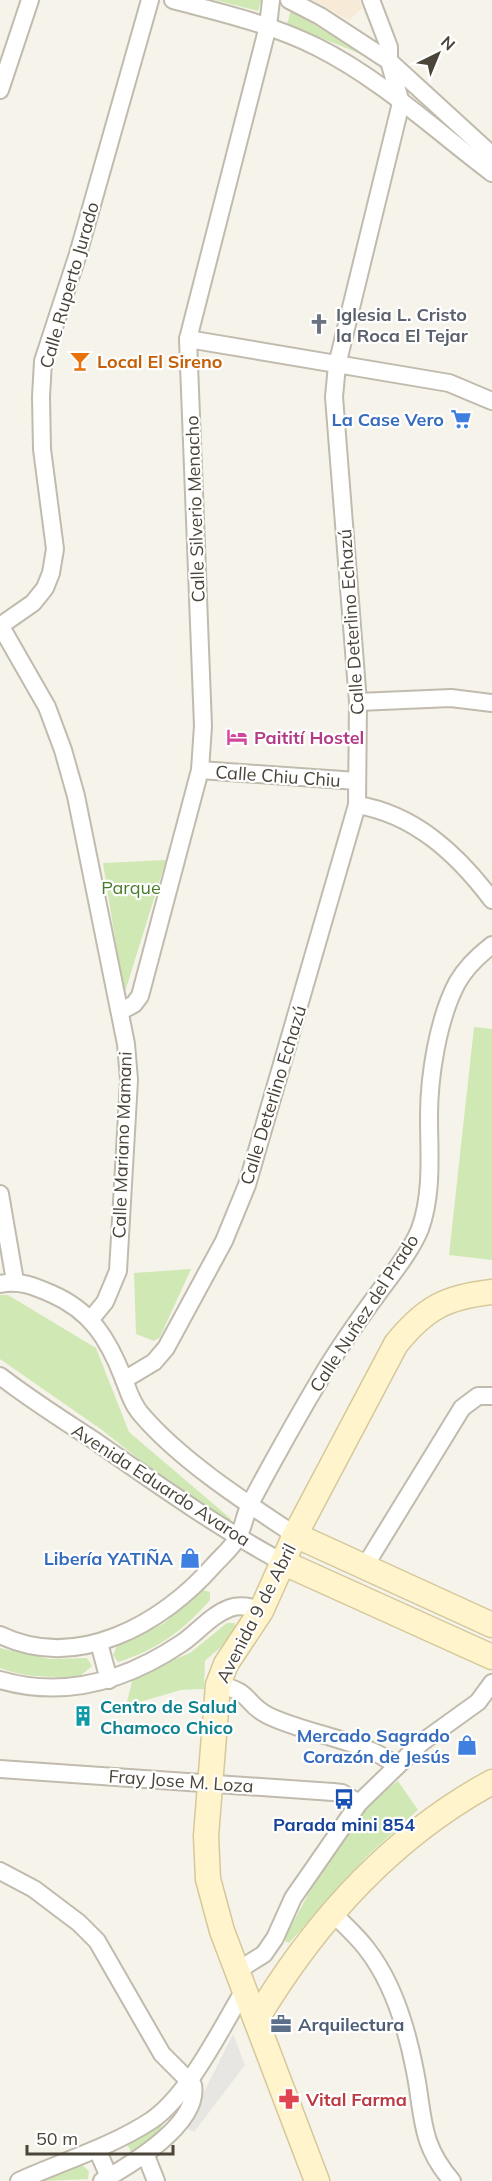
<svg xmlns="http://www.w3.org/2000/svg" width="492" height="2181" font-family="Mulish,sans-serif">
  <rect width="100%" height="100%" fill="#f6f3eb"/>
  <!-- commercial -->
  <polygon fill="#f7ead7" points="313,0 359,0 362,8 349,20"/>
  <!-- green -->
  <g fill="#d0e9b4">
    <polygon points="215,0 261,0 258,11"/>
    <polygon points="291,10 363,55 287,24"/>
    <polygon points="166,860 124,995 103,863"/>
    <polygon points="474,1027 492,1029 492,1260 449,1255"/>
    <polygon points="191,1269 160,1337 154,1341 136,1334 134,1273"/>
    <polygon points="0,1295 8,1295 96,1348 129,1432 231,1519 226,1528 102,1430 0,1359"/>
    <path d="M 203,1590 L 210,1592 L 210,1600 C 184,1630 157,1650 118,1662 L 113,1655 L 117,1646 L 163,1624 Z"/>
    <path d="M 227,1623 L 235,1623 C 235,1639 215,1651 205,1661 L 204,1689 L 181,1690 L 126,1706 L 133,1677 L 190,1653 Z"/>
    <path d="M 0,1648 L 49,1659 L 87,1658 L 92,1666 L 79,1677 C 52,1677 25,1678 0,1668 Z"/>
    <path d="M 398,1781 L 418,1810 L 366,1857 L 289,1943 L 283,1940 C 316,1883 343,1820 398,1781 Z"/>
    <polygon points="165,2121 153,2141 133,2155 127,2144 129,2142"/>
    <polygon points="81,2164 89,2171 88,2179 43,2181"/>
  </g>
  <!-- parking -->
  <polygon fill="#e7e6e2" points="233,2034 245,2065 194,2132 186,2128"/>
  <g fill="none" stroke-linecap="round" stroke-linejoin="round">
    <!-- minor casing -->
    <g stroke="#c1bbad" stroke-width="20">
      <g id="minor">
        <path d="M 173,0 C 222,13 271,24 317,47 C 381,79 435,130 492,173"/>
        <polyline points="289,0 320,16 389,61 492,155"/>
        <polyline points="0,90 30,0"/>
        <polyline points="188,339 449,383 492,401"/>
        <polyline points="0,625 47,707 63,750 76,796 126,1044 129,1080 118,1271 105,1302 91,1319"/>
        <polyline points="0,626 33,603 45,588 51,573 55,549 42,449 41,397 43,361 78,254 150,0"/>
        <polyline points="358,702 451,698 492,703"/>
        <polyline points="200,770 357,781"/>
        <path d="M 357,805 C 415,814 458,855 492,900"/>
        <polyline points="121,1011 134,1004 140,996 200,770 203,726 188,339 268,26 271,0"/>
        <polyline points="0,1194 15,1281"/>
        <path d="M 0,1284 C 20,1280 34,1286 52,1294 C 91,1311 108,1339 123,1377 C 128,1390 132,1404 141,1414 C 180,1460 245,1502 295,1535"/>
        <path d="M 0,1376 C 31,1400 63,1420 95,1441 C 157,1484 217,1527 284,1563"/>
        <polyline points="124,1380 154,1362 166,1348 224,1241 247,1185 357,805 358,702 334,397 337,365 401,103 389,61 389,47 371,0"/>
        <polyline points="365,1566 462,1408 478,1396 492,1396"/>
        <path d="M 0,1635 C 77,1672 162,1624 213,1566 C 221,1557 232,1548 238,1537 C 244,1526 245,1513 251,1502 C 274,1459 298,1416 323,1374 C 340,1346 359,1319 379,1292 C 393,1273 411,1251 420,1229 C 433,1193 429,1153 429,1116 C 429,1076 438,1019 457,983 C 466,967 479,955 492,945"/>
        <polyline points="99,1643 109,1680"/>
        <path d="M 0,1680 C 65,1699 127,1680 182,1643 C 198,1632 211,1615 230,1608 C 241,1604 250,1607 261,1611"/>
        <path d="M 218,1685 C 252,1691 244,1703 267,1715 C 304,1734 369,1741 396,1766"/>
        <polyline points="0,1769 333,1792 342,1793 359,1803"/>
        <path d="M 0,1871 L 34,1889 L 79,1923 L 97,1941 L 162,2054 L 193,2085 C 200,2124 130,2165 102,2181"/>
        <path d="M 332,1912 C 343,1924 356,1935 366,1948 C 393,1982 407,2029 415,2071 C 424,2116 419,2143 452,2181"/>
        <polyline points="237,1971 264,1954 275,1938 293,1898 359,1803 421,1743 478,1702 492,1683"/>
        <polyline points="97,2149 109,2177"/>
        <polyline points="146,2156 156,2181"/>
        <path d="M 19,2181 C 63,2161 111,2147 152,2120 C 189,2094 221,2029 244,1990"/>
      </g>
    </g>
    <!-- secondary casing -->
    <g stroke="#d5c89b" stroke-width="27">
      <g id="secondary">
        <polyline points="295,1535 492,1625"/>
        <polyline points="284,1563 492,1657"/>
        <path d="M 256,2020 C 314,1923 391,1837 492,1782"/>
        <path d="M 317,2181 L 222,1931 L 208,1879 L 206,1836 L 218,1685 L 226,1664 L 261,1611 L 295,1535 L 396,1344 C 425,1308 446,1297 492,1292"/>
      </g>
    </g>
    <!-- minor -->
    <use href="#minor" stroke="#fff" stroke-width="16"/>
    <!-- secondary -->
    <use href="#secondary" stroke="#fff4cc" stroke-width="24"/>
  </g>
  <!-- icons -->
  <defs>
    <g id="church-bare" transform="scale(1.62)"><path d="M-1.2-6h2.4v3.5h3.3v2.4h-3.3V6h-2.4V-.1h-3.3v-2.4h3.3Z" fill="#6b7280" stroke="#fff" stroke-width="2.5" paint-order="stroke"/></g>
    <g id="bar-bare" transform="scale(1.62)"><path d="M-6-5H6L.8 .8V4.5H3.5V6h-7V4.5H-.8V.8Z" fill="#e8710a" stroke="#fff" stroke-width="2.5" paint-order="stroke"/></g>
    <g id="supermarket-bare" transform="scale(1.62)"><path d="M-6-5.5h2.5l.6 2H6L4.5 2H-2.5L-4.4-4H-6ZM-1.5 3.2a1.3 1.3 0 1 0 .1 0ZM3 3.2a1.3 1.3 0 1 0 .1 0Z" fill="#3f7fe0" stroke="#fff" stroke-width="2.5" paint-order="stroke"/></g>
    <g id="hotel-bare" transform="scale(1.62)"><path d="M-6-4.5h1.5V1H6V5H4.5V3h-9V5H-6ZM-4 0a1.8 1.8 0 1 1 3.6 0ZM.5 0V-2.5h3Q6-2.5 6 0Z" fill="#d1479c" stroke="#fff" stroke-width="2.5" paint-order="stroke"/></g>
    <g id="shop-bare" transform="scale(1.62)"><path d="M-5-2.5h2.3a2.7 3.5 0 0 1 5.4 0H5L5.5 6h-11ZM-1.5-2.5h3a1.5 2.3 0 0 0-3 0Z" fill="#3f7fe0" stroke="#fff" stroke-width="2.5" paint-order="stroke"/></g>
    <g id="building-bare" transform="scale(1.62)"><path d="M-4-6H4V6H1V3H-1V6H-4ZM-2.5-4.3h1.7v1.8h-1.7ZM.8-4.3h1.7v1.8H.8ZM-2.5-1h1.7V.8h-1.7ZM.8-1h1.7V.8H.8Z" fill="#0f9aa8" stroke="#fff" stroke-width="2.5" paint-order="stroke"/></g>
    <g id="bus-bare" transform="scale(1.62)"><path d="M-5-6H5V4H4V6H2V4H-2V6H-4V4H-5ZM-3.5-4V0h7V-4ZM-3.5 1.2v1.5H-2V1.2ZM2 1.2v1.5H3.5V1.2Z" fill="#1a4fb4" stroke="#fff" stroke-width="2.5" paint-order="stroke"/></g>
    <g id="office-bare" transform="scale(1.62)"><path d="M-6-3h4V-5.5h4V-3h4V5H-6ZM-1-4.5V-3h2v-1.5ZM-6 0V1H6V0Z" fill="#5c6f8a" stroke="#fff" stroke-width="2.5" paint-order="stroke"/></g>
    <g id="pharmacy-bare" transform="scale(1.62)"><path d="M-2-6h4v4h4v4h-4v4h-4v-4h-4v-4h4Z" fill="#e0444e" stroke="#fff" stroke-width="2.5" paint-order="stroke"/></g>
  </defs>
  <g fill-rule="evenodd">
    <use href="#church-bare" x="319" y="324"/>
    <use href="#bar-bare" x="80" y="361"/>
    <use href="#supermarket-bare" x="461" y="419"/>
    <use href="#hotel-bare" x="237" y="737"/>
    <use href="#shop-bare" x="190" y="1558"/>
    <use href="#building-bare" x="83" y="1716"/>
    <use href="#shop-bare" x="467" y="1745"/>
    <use href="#bus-bare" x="344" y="1799"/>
    <use href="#office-bare" x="281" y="2024"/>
    <use href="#pharmacy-bare" x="289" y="2099"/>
  </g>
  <g text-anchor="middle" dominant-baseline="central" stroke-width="4.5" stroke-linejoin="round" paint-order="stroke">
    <!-- street labels -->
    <g font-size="18" fill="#4a4439" stroke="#fff">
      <text transform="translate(69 285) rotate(-74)">Calle Ruperto Jurado</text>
      <text transform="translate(195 509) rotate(-92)">Calle Silverio Menacho</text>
      <text transform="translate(351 622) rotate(-94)">Calle Deterlino Echazú</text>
      <text transform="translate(278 776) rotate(4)">Calle Chiu Chiu</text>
      <text transform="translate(273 1095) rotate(-73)">Calle Deterlino Echazú</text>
      <text transform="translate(122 1145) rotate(-88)">Calle Mariano Mamani</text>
      <text transform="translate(364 1313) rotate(-57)">Calle Nuñez del Prado</text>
      <text transform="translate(161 1485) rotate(33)">Avenida Eduardo Avaroa</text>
      <text transform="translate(256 1613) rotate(-63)">Avenida 9 de Abril</text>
      <text transform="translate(181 1781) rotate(4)">Fray Jose M. Loza</text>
    </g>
    <!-- worship labels -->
    <g font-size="18" font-weight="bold" fill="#5b616d" stroke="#fff" text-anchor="start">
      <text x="336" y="314">Iglesia L. Cristo<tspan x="336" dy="21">la Roca El Tejar</tspan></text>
    </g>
    <!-- food labels -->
    <g font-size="18" font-weight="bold" fill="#c56008" stroke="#fff" text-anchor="start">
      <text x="97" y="361">Local El Sireno</text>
    </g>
    <!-- shop labels -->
    <g font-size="18" font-weight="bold" fill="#366cbe" stroke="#fff" text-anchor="end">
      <text x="444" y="419">La Case Vero</text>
      <text x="173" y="1558">Libería YATIÑA</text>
      <text x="450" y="1735">Mercado Sagrado<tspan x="450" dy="21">Corazón de Jesús</tspan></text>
    </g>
    <!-- hotel labels -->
    <g font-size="18" font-weight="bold" fill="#b23c85" stroke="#fff" text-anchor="start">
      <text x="254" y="737">Paitití Hostel</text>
    </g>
    <!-- park labels -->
    <g font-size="18" fill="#477d2a" stroke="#fff">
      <text x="131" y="887">Parque</text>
    </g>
    <!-- culture labels -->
    <g font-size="18" font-weight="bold" fill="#0d838f" stroke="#fff" text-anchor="start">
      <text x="100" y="1706">Centro de Salud<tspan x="100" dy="21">Chamoco Chico</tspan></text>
    </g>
    <!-- transit labels -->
    <g font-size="18" font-weight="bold" fill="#164399" stroke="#fff">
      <text x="344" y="1824">Parada mini 854</text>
    </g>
    <!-- service labels -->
    <g font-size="18" font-weight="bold" fill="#4e5e75" stroke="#fff" text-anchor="start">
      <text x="298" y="2024">Arquilectura</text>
    </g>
    <!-- health labels -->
    <g font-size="18" font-weight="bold" fill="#be3a42" stroke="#fff" text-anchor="start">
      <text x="306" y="2099">Vital Farma</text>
    </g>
  </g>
  <!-- north arrow -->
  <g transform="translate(438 54) rotate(43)" stroke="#ffffff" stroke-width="4.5" paint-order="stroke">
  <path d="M0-4.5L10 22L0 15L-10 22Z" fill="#4a4439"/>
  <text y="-9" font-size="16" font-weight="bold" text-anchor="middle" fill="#4a4439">N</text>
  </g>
  <!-- scale -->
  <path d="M27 2145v9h146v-9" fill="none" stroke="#4a4439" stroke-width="3"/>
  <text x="36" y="2145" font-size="18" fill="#4a4439" stroke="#ffffff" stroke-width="4.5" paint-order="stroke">50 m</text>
</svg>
